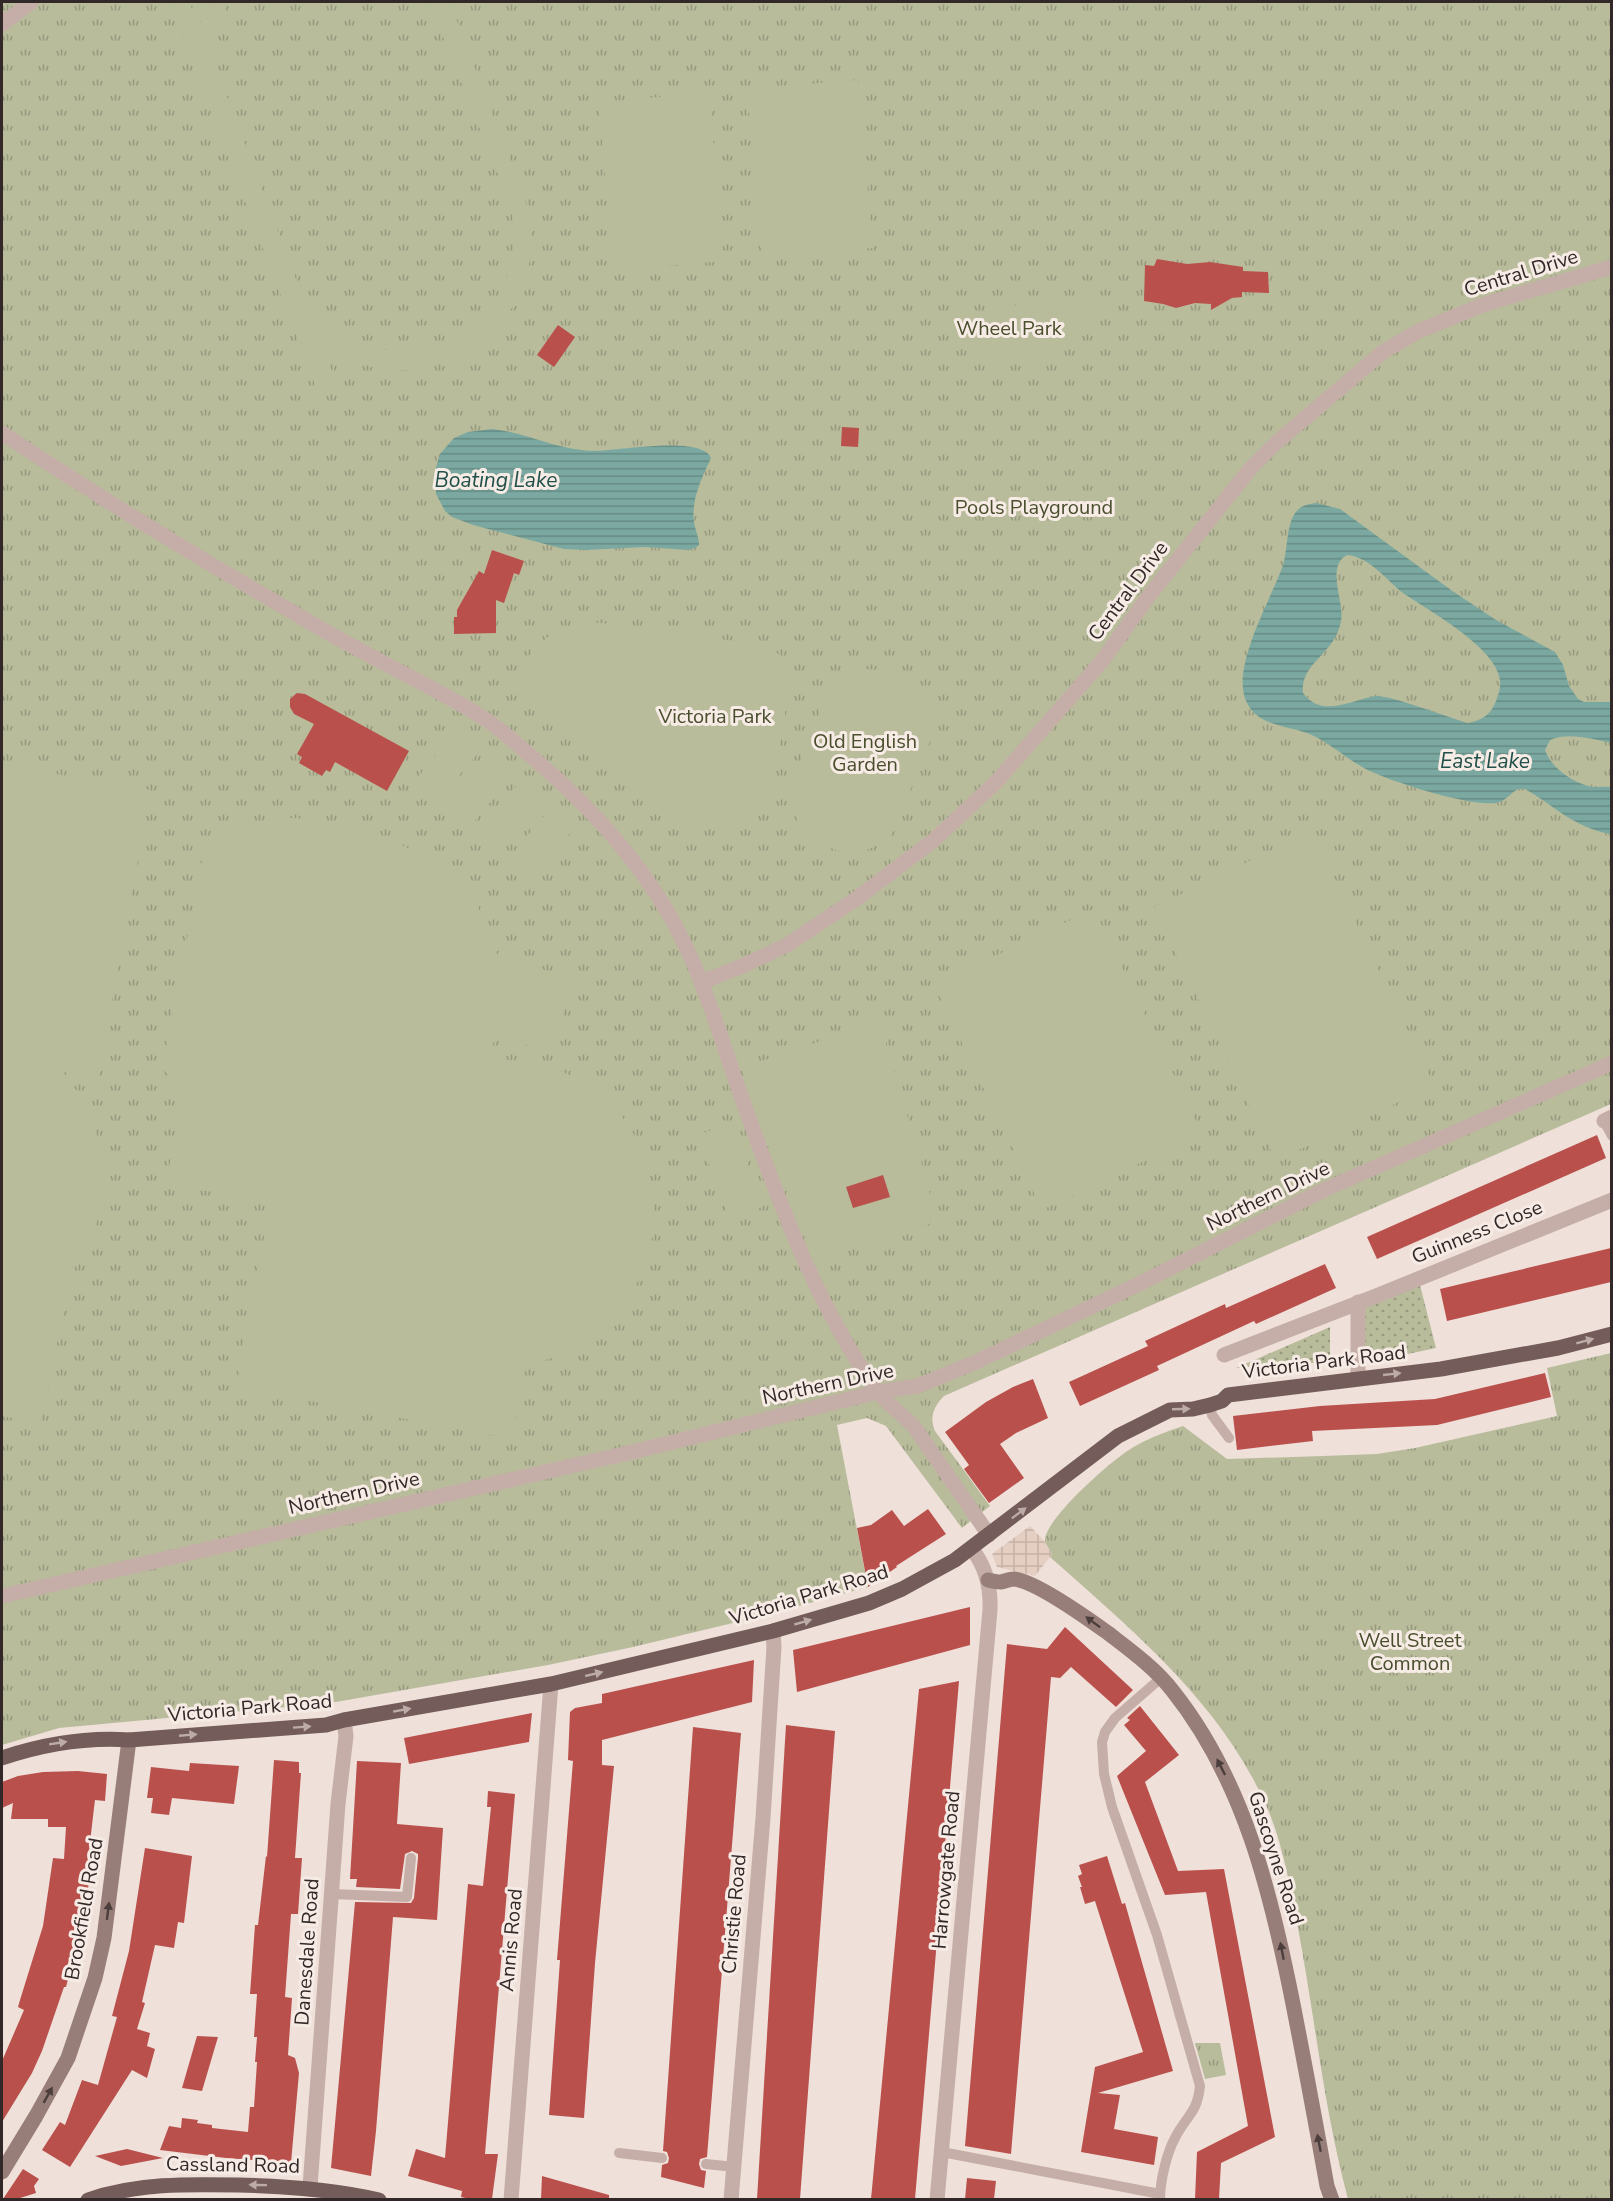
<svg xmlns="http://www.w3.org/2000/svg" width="1613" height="2201" font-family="'Nunito Sans',sans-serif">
  <defs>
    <pattern id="grass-dots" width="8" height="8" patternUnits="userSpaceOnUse" patternTransform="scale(1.5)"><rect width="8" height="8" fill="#b8bc9b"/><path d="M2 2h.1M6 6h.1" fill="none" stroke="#96997e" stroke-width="1.8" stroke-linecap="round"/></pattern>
    <pattern id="park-tufts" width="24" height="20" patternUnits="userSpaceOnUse" patternTransform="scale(1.5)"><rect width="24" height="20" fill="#b8bc9b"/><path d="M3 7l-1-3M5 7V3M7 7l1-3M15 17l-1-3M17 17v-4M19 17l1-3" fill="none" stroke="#96997e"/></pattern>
    <pattern id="plaza-grid" width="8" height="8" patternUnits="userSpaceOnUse" patternTransform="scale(1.5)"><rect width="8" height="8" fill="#e5cec2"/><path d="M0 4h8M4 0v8" fill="none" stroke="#c5b1a7"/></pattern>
    <pattern id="water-rules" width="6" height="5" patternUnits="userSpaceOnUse" patternTransform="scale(1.5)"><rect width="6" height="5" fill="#7ba9a1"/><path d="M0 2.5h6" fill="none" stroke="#658a83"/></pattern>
  </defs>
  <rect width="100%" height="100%" fill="#efe0da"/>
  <!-- grass -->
  <g fill="url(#grass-dots)">
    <polygon points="1420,1285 1436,1348 1403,1355 1365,1359 1364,1307"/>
    <polygon points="1330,1327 1330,1362 1236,1368"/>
  </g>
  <!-- park -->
  <g fill="url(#park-tufts)">
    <path d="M 2,2 L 1611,2 L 1611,1104 L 944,1396 C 934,1406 929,1417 935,1431 L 990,1506 L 962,1528 L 886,1426 L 867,1418 L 837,1425 L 868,1587 L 766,1615 L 633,1647 L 548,1665 L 330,1703 L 59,1728 L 2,1745 Z"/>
    <path d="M 1611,1353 L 1611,2199 L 1348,2199 C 1324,2110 1315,2018 1298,1928 C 1290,1887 1283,1843 1266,1805 C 1220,1702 1132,1630 1050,1557 L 1052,1554 C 1050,1551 1046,1545 1045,1542 C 1041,1522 1114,1458 1132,1448 C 1148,1438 1166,1432 1183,1426 L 1227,1459 L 1323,1456 L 1377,1454 L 1415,1448 L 1557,1416 L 1547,1368 Z"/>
    <polygon points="1195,2043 1220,2043 1226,2075 1205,2079"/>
  </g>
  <!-- garden -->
  <g fill="#b8bc9b">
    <path d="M 169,2 L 189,2 L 199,26 L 209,2 L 228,2 L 220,21 L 216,36 L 218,73 L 296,279 C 362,413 542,344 510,204 L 429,2 L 450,2 L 529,211 C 547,300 474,381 382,369 C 360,366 343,354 323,345 L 337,386 L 318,393 Z"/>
    <polygon points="858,80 873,248 762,257 747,89"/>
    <polygon points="709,93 724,261 613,270 599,102"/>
    <polygon points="267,280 275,303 268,306 260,283"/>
    <path d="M 1047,302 L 1061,305 L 1087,302 C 1105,312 1094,332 1078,336 L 1080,340 L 1056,355 L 1055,352 L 1047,355 L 1034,356 L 1021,364 L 1016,361 L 1013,355 C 1006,357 996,361 989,359 C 981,356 963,346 957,339 C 947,328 958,313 969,308 L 988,315 L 998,307 Z"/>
    <path d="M 588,622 C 636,626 684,632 732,641 C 745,643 765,644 776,652 C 802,672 774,785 759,810 C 752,820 742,828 729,828 C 661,833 560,731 512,688 L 511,685 C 531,649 545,629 588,622 Z"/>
    <path d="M 860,669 C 896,668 939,687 935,729 L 894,831 C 859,876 781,843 792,782 C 802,759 823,695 839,680 C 846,674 853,672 860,669 Z"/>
    <polygon points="454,734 478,753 435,804 412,784"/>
    <polygon points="485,760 509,780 466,831 443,811"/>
    <polygon points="2,765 151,790 98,1077 63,1072 86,1104 95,1126 104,1169 103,1193 98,1219 88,1245 71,1274 41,1424 2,1416"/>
    <polygon points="516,786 540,805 497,856 474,837"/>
    <polygon points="547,812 571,832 528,883 505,863"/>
    <path d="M 282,818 C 312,817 338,824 367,833 C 434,853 479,883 497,954 L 575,980 L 550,1053 L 497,1035 L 486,1059 C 510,1059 535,1061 558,1070 C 702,1128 679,1336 526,1365 L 512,1439 L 236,1387 L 269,1211 L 289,1215 L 289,1207 L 166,1183 L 183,1092 L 162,1068 L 205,845 C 229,829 253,821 282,818 Z"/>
    <polygon points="1312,831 1434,1085 1276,1161 1154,907"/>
    <polygon points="1094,909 1202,1133 1042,1210 934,985"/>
    <polygon points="886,1019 886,1045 928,1184 931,1202 930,1224 814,1259 759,1122 741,1068"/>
    <polygon points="732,1122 764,1206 730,1219 698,1135"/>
  </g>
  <!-- plaza -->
  <polygon fill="url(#plaza-grid)" points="1030,1526 1045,1542 1052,1554 1035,1576 997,1567 992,1554"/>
  <!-- water -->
  <g fill="url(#water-rules)" fill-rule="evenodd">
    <path d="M 492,429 C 523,432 551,447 582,450 C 594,452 606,450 619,449 C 637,448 703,438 711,458 C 702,478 691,499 694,522 C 695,530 699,536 699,545 L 695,548 L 688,550 L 645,547 L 585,550 L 564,549 L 473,525 L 452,517 L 445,511 L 436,494 L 436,467 L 440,454 L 454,438 L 468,432 Z"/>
    <path d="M 1316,503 L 1340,509 L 1451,590 L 1496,620 L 1555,652 L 1563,665 L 1569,686 L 1578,699 L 1584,702 L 1611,702 L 1611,743 C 1593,739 1568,732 1550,740 L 1545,750 C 1551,767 1570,781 1588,786 C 1596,788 1603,786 1611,787 L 1611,834 C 1574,828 1555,806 1525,789 L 1518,789 C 1511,793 1507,799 1500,802 C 1478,810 1385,780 1364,768 C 1347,759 1332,745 1314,736 C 1292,725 1259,728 1247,703 C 1229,669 1272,598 1283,565 C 1288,549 1286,525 1296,512 C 1301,505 1309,504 1316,503 ZM 1347,555 C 1370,557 1386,580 1403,593 C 1429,611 1496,647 1500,680 C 1501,686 1499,693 1497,698 C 1492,714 1483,720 1468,723 C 1450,718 1388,694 1375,696 C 1350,701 1321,718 1303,693 C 1300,662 1335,655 1341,621 C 1345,602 1325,567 1347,555 Z"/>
  </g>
  <!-- building -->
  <g fill="#ba504c">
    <polygon points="1157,259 1187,264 1210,262 1243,267 1243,271 1268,272 1269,293 1242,292 1242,297 1232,298 1211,310 1211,304 1195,303 1176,308 1163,304 1144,301 1145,265 1154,266"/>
    <polygon points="558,325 575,337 554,367 537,355"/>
    <polygon points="842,427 859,428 858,447 841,446"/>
    <polygon points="492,550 524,561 519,575 514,573 504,603 496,600 496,633 454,634 454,617 457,617 457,610 479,571 484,574"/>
    <polygon points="297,693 305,694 409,751 387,791 335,762 330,772 326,770 322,776 299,763 302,757 297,754 314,724 294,714 290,707 290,699"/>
    <polygon points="1597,1135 1606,1158 1377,1259 1367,1237"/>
    <polygon points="883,1175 890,1197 853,1208 846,1187"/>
    <polygon points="1611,1248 1611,1282 1447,1321 1440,1289"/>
    <polygon points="1325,1264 1336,1288 1256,1324 1254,1321 1157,1366 1159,1370 1080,1406 1069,1382 1148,1346 1145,1341 1225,1304 1226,1308"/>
    <polygon points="1545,1373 1551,1397 1437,1425 1312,1431 1313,1441 1237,1450 1233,1416 1320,1406 1435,1399"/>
    <polygon points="1033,1379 1048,1418 1016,1433 1000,1444 1024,1478 989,1503 964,1469 969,1465 945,1432 986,1402 1013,1387"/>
    <polygon points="928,1509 946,1534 896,1566 897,1567 868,1587 857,1528 871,1525 892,1510 904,1526"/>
    <polygon points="970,1607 970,1645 797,1692 793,1650"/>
    <polygon points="1065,1627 1133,1690 1116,1707 1071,1667 1060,1678 1051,1677 1011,2154 965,2146 1007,1644 1047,1649"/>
    <polygon points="754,1660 752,1702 602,1740 602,1765 614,1766 595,1963 584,2118 549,2115 560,1960 557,1960 573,1761 568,1760 570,1712 575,1708 602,1703 602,1694"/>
    <polygon points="959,1681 915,2199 871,2199 919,1689"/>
    <polygon points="1140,1706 1179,1755 1145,1782 1178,1871 1224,1869 1275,2137 1221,2163 1219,2199 1195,2199 1197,2152 1248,2126 1206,1892 1165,1895 1117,1776 1146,1751 1124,1725 1130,1720 1127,1718"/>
    <polygon points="532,1713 529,1742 409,1764 404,1738"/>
    <polygon points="786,1725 835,1731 800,2199 757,2199"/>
    <polygon points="693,1727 741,1733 707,2157 700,2159 699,2164 701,2170 706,2171 704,2188 661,2177 662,2165 668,2163 669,2158 667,2152 663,2151"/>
    <polygon points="274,1760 299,1762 299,1773 301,1773 295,1858 302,1858 298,1914 291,1914 285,1997 292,1998 288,2055 295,2058 299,2073 291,2163 226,2158 160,2150 169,2126 181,2128 182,2118 198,2120 197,2123 212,2125 212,2128 248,2132 250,2107 254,2107 257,2062 255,2062 257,2037 254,2037 257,1994 250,1994 255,1925 258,1925 266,1856 267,1857"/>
    <polygon points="357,1761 401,1763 397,1824 443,1828 437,1920 393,1917 376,2131 371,2176 331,2168 355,1902 411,1903 414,1898 418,1858 418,1854 412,1851 405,1854 400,1889 356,1887 357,1879 350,1879"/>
    <polygon points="190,1763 239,1766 234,1804 172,1798 169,1815 151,1813 153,1798 147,1798 151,1767 189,1771"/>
    <polygon points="78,1771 107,1774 105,1801 95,1800 94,1808 89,1851 92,1851 89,1883 80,1933 66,1987 64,1987 42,2051 32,2073 2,2122 2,2061 24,2010 18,2007 20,2000 43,1926 53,1858 64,1859 66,1827 48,1827 48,1819 11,1819 13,1803 2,1808 2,1782 18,1776 43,1772"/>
    <polygon points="488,1791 515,1794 485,2154 498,2154 492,2199 470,2199 461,2197 462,2191 408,2176 416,2149 445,2158 468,1884 483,1886 491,1807 487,1807"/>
    <polygon points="145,1848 192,1856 184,1923 178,1922 174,1948 155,1945 142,2002 145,2003 137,2029 150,2033 147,2046 155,2049 147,2078 132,2070 70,2167 42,2150 60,2122 65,2125 82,2080 98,2085 117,2017 112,2016 129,1951"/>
    <polygon points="1107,1856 1122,1904 1125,1903 1173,2071 1098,2093 1120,2095 1114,2129 1158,2137 1154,2165 1081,2152 1095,2067 1143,2052 1095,1901 1085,1904 1080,1887 1082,1887 1078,1876 1082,1874 1079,1865"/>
    <polygon points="197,2036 218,2037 202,2091 182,2088"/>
    <polygon points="127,2149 163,2158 121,2166 95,2156"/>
    <polygon points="23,2169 39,2179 34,2186 36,2193 17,2199 3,2199"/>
    <polygon points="542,2176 609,2195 609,2199 541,2199"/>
    <polygon points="967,2178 996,2181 994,2199 965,2199"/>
  </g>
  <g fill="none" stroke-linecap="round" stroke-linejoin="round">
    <!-- lane -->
    <g stroke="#c5aea7" stroke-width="10">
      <polyline points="1604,1121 1612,1136"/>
      <polyline points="1210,1405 1212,1415 1229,1438"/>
      <polyline points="332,1894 407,1897 411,1858"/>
      <polyline points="942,2152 1160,2194"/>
      <polyline points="619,2153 662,2158"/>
      <polyline points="706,2164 734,2167"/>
      <path d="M 1160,2200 C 1160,2180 1167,2152 1176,2136 C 1188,2114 1197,2113 1200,2086 L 1157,1935 L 1112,1807 L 1104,1774 L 1102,1742 L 1105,1732 L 1115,1718 L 1161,1678"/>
    </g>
    <!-- street -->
    <g stroke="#c5aea7" stroke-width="15">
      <polyline points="2,24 31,2"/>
      <path d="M 2,433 C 90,491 180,547 272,600 C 301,617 329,634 358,649 C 399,672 442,692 482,717 C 498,727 512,740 526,752 C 583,799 633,852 670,916 C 702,972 719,1033 740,1093 C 776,1194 813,1299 875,1388 C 885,1403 903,1414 915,1428 L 989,1535"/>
      <polyline points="701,982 740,967 787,945 856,899 934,840 996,782 1102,661 1148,597 1250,469 1277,442 1384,351 1419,331 1485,304 1612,267"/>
      <polyline points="1604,1121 1612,1117"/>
      <polyline points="1358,1302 1358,1378"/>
      <polyline points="1224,1355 1376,1296 1612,1200"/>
      <polyline points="2,1596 628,1453 878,1392 918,1386 976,1362 1141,1283 1326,1189 1612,1063"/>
      <polyline points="310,2187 338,1804 346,1736 344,1720"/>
      <polyline points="511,2200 551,1684"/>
      <polyline points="731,2200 763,1818 774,1647 773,1631"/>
      <path d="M 937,2200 L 990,1610 C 991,1587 986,1567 972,1549"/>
    </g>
    <!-- secondary -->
    <g stroke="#987e79" stroke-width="15">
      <path d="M 988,1580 C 992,1581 997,1582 1001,1582 C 1005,1581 1010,1579 1014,1579 C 1036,1581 1090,1620 1108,1633 C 1130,1650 1155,1668 1172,1690 C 1244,1780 1271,1893 1293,2004 C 1305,2065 1316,2125 1327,2186 L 1332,2200"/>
      <polyline points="2,2172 36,2116 68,2058 95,1978 104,1938 129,1740"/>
    </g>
    <!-- primary -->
    <g stroke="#735c59" stroke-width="15">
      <path d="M 2,1758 C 44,1744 84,1737 129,1740 L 326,1725 L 344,1720 L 551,1684 L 773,1631 L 869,1603 L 902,1589 L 955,1560 L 1118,1436 L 1170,1410 L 1193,1409 L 1210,1405 L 1222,1401 L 1228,1395 L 1441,1369 L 1558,1348 L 1612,1334"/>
      <path d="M 88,2200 C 136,2183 187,2184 238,2185 C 286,2186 332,2189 379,2200"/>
    </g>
  </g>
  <!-- one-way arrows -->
  <defs><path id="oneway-solid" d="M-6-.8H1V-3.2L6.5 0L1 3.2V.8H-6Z" transform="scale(1.5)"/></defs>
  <g fill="#bcaba6">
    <use href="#oneway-solid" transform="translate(1585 1341) rotate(-15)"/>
    <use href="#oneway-solid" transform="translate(1392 1374) rotate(-6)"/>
    <use href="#oneway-solid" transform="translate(1181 1409) rotate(-2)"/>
    <use href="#oneway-solid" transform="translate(1019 1513) rotate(-37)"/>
    <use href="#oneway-solid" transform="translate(803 1622) rotate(-16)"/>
    <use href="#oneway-solid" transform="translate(594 1674) rotate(-13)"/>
    <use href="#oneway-solid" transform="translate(402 1710) rotate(-10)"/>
    <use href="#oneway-solid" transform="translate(302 1727) rotate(-4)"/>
    <use href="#oneway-solid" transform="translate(188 1735) rotate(-5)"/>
    <use href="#oneway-solid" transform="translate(58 1743) rotate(-9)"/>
    <use href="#oneway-solid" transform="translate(258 2185) rotate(-179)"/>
  </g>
  <g fill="#4c3e3c">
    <use href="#oneway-solid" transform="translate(1093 1622) rotate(-143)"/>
    <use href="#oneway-solid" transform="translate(1221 1767) rotate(-117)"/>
    <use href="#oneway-solid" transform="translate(108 1911) rotate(-83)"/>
    <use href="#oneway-solid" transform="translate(1282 1951) rotate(-101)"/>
    <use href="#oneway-solid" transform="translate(48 2095) rotate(-61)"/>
    <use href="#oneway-solid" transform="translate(1319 2143) rotate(-101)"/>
  </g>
  <g text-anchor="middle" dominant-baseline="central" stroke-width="6" stroke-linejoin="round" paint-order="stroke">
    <!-- street labels -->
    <g font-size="20" fill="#322827" stroke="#f7ebe5">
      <text transform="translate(1521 273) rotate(-17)">Central Drive</text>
      <text transform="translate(1128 591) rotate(-53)">Central Drive</text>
      <text transform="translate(1268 1196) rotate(-26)">Northern Drive</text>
      <text transform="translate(1477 1232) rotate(-22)">Guinness Close</text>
      <text transform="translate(1324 1362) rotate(-7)">Victoria Park Road</text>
      <text transform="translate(828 1384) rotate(-12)">Northern Drive</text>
      <text transform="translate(354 1493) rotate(-13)">Northern Drive</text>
      <text transform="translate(809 1595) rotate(-17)">Victoria Park Road</text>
      <text transform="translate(250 1708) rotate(-5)">Victoria Park Road</text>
      <text transform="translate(1276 1858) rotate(72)">Gascoyne Road</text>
      <text transform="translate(946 1870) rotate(-85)">Harrowgate Road</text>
      <text transform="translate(84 1909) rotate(-80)">Brookfield Road</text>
      <text transform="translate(734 1914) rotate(-85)">Christie Road</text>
      <text transform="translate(511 1940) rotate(-85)">Annis Road</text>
      <text transform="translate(307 1952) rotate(-86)">Danesdale Road</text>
      <text transform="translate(233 2165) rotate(1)">Cassland Road</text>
    </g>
    <!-- park labels -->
    <g font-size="20" fill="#494e2d" stroke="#f7ebe5">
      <text x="1009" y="328">Wheel Park</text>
      <text x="1034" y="507">Pools Playground</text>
      <text x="715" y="716">Victoria Park</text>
      <text x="865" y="741">Old English<tspan x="865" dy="23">Garden</tspan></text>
      <text x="1410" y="1640">Well Street<tspan x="1410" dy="23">Common</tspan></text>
    </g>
    <!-- water labels -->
    <g font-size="21" font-style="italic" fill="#205049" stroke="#f7ebe5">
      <text x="496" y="480">Boating Lake</text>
      <text x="1485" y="761">East Lake</text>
    </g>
  </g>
  <!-- border -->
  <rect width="1613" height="2201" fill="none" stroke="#322827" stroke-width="6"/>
</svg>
